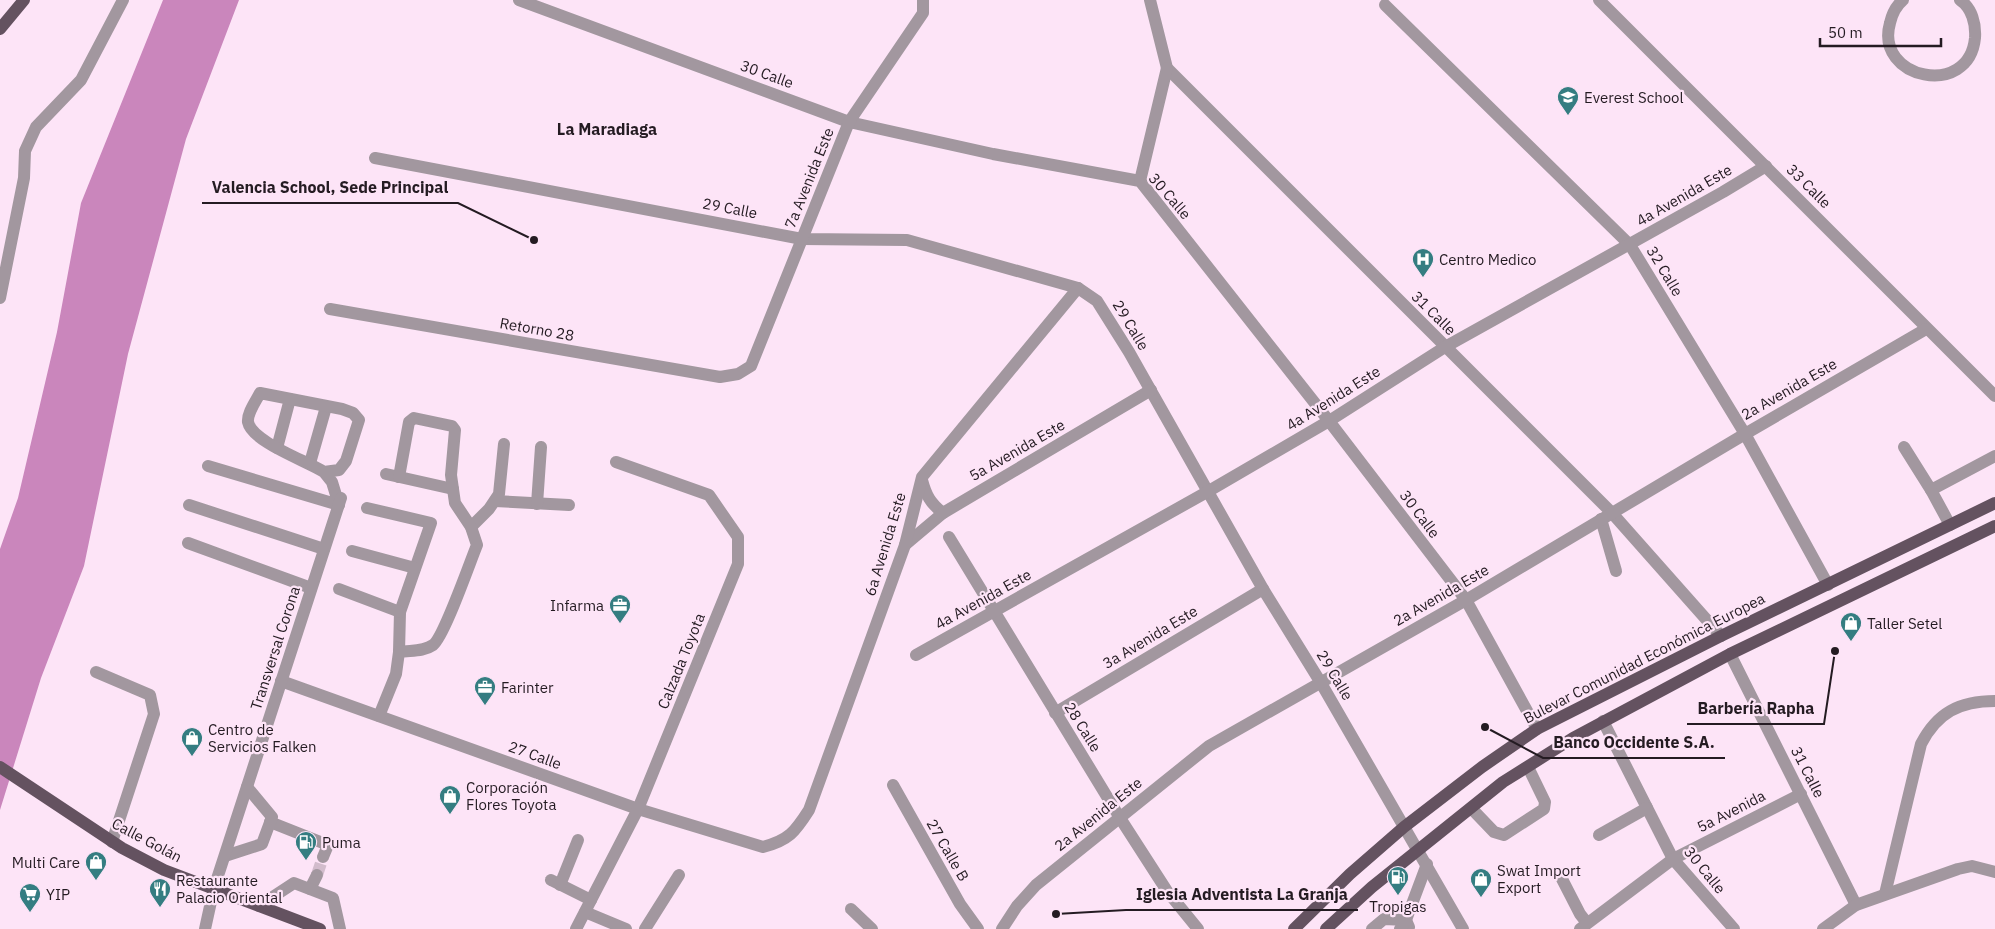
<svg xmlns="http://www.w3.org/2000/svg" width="1995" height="929" font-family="'IBM Plex Sans',sans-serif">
  <rect width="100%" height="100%" fill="#fde4f7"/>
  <!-- water -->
  <polygon fill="#ca86bc" points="163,0 239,0 186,139 128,354 84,566 41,678 0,810 0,549 18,498 57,332 81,203"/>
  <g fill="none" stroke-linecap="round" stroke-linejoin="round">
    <!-- minor-tunnel -->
    <polyline stroke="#d2bccc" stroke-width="12" stroke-dasharray="12 6" stroke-linecap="butt" points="317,875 323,857"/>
    <!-- minor -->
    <g stroke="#a2979f" stroke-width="12">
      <polyline points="519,0 849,122 993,154 1140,181 1329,421 1466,600 1537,729"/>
      <polyline points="1150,0 1167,68 1612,513 1721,636"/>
      <polyline points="1599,0 1995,396"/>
      <path d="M 1903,0 C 1896,6 1892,14 1890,23 C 1874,79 1969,99 1975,38 C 1976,24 1972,8 1960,0"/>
      <polyline points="1385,5 1630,245 1745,434 1828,585"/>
      <polyline points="375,158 802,239 907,240 1078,288 1097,301 1129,352 1263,589 1321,683 1463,929"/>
      <polyline points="1140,181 1167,68"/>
      <polyline points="0,298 24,178 25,151 36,127 81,80 123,0"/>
      <polyline points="330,309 720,377 738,374 751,366 849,122 923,13 923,0"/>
      <polyline points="1904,447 1931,490 1995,456"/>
      <polyline points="277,448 290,399"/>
      <polyline points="310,463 326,407"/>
      <path d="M 208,466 L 339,505 L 332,482 L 324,472 C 307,461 252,442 248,422 C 247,413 256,401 260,393 L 342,409 L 353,413 L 359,420 L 346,461 L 339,470 L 324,472"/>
      <polyline points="386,474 453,489"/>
      <path d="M 922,480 C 926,495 930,503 943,513"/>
      <polyline points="1931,490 1950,525"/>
      <polyline points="495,501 569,505"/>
      <polyline points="537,504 541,447"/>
      <polyline points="189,505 324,549"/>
      <polyline points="367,508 431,523 400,612 399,652"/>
      <polyline points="1601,519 1616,571"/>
      <polyline points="471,527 489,509 499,494 504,444"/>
      <polyline points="949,537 1120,818 1167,891 1198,929"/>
      <polyline points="188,543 311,588"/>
      <polyline points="905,545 943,513 1151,390"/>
      <polyline points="352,551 415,568"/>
      <polyline points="339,589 400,612"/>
      <polyline points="1730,654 1856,905"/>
      <polyline points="916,655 1207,492 1329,421 1445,347 1723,192 1766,166"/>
      <polyline points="96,672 150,695 154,714 112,842"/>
      <path d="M 281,681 L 638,809 L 763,847 C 789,840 795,832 809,810 L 905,545 L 922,477 L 1078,288"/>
      <polyline points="1055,713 1263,589"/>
      <path d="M 379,716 L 396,674 L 399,652 C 411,650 423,652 433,645 C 444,637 470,562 477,545 L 471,527 L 455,503 L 451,475 L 455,430 L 452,426 L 414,418 L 409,422 L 399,477"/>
      <polyline points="1603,721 1673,859 1734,929"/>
      <polyline points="893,785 960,904 978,929"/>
      <polyline points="1471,808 1494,832 1504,835 1544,809 1545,802 1528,767"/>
      <polyline points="270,822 328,845 323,857"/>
      <polyline points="1599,835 1647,808"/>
      <polyline points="225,856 262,844 272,817 247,787"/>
      <polyline points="1562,879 1580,914 1587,923"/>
      <polyline points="551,880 591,900"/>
      <polyline points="560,885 578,840"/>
      <polyline points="310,889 317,875"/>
      <path d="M 1885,894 L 1921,744 C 1937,713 1959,701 1995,701"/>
      <polyline points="259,906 294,883 333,898 340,929"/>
      <polyline points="851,909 872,929"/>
      <polyline points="585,912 626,929"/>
      <polyline points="205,929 214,888 341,498"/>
      <polyline points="576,929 638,809 738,564 738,537 709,495 616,462"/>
      <polyline points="645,929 679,875"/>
      <polyline points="1002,929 1017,906 1036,885 1209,746 1466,600 1745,434 1926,329"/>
      <polyline points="1372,929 1384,919 1406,920 1409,927"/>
      <polyline points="1400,929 1406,920 1427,864"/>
      <polyline points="1580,929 1673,859 1801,794"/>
      <polyline points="1823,929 1856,905 1958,869 1972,866 1995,872"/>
    </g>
    <!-- major -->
    <g stroke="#645260" stroke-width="12">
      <polyline points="0,29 24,0"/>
      <polyline points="0,767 122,848 164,870 320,929"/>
      <polyline points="1294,929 1350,874 1404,827 1482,767 1537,729 1721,636 1995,503"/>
      <polyline points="1326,929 1372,887 1503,782 1573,738 1730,654 1995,526"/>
    </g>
  </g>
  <!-- icons -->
  <defs>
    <g id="school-pin" transform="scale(1.125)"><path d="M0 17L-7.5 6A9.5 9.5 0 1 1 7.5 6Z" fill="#347d81" stroke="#fde4f7"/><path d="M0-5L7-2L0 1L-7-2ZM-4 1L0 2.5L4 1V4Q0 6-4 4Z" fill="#fff"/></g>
    <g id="hospital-pin" transform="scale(1.125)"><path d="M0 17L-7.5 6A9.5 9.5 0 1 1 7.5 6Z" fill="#347d81" stroke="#fde4f7"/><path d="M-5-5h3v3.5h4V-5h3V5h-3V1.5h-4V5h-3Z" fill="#fff"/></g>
    <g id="office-pin" transform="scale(1.125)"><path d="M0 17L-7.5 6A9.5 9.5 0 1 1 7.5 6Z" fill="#347d81" stroke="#fde4f7"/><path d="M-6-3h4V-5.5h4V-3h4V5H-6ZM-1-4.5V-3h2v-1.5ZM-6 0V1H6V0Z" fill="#fff"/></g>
    <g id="shop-pin" transform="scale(1.125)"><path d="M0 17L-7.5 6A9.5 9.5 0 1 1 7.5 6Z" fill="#347d81" stroke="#fde4f7"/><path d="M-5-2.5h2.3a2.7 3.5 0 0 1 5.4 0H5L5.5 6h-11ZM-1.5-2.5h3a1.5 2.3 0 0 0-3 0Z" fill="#fff"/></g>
    <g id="fuel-pin" transform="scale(1.125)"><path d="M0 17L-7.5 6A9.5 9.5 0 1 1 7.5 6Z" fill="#347d81" stroke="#fde4f7"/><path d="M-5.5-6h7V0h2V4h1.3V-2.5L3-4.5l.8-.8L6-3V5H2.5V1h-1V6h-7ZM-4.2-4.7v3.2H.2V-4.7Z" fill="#fff"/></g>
    <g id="restaurant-pin" transform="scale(1.125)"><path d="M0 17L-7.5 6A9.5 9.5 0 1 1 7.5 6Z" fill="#347d81" stroke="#fde4f7"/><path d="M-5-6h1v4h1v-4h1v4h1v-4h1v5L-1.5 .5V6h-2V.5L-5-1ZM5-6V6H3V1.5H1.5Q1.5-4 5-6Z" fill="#fff"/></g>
    <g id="supermarket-pin" transform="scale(1.125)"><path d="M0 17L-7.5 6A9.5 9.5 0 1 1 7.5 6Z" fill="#347d81" stroke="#fde4f7"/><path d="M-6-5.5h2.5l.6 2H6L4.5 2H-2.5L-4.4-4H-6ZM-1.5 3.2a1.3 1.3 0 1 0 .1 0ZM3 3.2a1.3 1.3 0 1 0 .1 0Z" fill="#fff"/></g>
  </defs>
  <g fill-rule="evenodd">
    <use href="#school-pin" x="1568" y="97"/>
    <use href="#hospital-pin" x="1423" y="259"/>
    <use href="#office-pin" x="620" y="605"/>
    <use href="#shop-pin" x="1851" y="623"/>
    <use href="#office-pin" x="485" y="687"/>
    <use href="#shop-pin" x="192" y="738"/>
    <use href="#shop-pin" x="450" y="796"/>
    <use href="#fuel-pin" x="306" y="842"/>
    <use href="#shop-pin" x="96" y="862"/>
    <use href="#fuel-pin" x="1398" y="877"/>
    <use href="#shop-pin" x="1481" y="879"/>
    <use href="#restaurant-pin" x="160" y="889"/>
    <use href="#supermarket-pin" x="30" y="894"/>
  </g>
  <g text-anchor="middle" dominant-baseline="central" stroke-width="4.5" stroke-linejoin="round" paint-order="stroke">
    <!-- street labels -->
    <g font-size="15" fill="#241b22" stroke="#fde4f7">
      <text transform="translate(767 74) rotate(20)">30 Calle</text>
      <text transform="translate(809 178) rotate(-68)">7a Avenida Este</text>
      <text transform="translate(1809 186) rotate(45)">33 Calle</text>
      <text transform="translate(1684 195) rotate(-30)">4a Avenida Este</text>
      <text transform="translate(1170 196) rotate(49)">30 Calle</text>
      <text transform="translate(730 208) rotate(11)">29 Calle</text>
      <text transform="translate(1665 271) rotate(59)">32 Calle</text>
      <text transform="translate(1434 313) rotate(45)">31 Calle</text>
      <text transform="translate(1131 325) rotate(59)">29 Calle</text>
      <text transform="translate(537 329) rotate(10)">Retorno 28</text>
      <text transform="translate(1789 389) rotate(-30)">2a Avenida Este</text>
      <text transform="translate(1333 398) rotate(-32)">4a Avenida Este</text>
      <text transform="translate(1017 450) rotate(-30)">5a Avenida Este</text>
      <text transform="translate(1420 514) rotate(53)">30 Calle</text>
      <text transform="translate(885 544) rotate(-73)">6a Avenida Este</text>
      <text transform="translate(1441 595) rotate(-30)">2a Avenida Este</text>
      <text transform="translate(983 599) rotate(-29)">4a Avenida Este</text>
      <text transform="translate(1150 637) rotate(-31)">3a Avenida Este</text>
      <text transform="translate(275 648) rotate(-72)">Transversal Corona</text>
      <text transform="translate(1644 658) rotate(-27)">Bulevar Comunidad Económica Europea</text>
      <text transform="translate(681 661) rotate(-68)">Calzada Toyota</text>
      <text transform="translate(1335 675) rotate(59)">29 Calle</text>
      <text transform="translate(1083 727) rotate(58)">28 Calle</text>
      <text transform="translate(535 755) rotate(20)">27 Calle</text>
      <text transform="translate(1808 772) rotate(63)">31 Calle</text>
      <text transform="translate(1731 811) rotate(-27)">5a Avenida</text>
      <text transform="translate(1098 814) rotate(-39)">2a Avenida Este</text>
      <text transform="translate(147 840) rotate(28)">Calle Golán</text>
      <text transform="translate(948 850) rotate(60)">27 Calle B</text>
      <text transform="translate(1705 870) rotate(51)">30 Calle</text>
    </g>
    <!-- poi labels -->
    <g font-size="15" fill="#241b22" stroke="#fde4f7" text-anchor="start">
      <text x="1584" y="97">Everest School</text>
      <text x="1439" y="259">Centro Medico</text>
      <text x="604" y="605" text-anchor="end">Infarma</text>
      <text x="1867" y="623">Taller Setel</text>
      <text x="501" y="687">Farinter</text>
      <text x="208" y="729">Centro de<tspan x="208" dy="17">Servicios Falken</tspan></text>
      <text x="466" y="787">Corporación<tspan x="466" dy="17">Flores Toyota</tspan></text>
      <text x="322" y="842">Puma</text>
      <text x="80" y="862" text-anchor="end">Multi Care</text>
      <text x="1497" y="870">Swat Import<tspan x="1497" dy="17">Export</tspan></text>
      <text x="176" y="880">Restaurante<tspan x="176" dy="17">Palacio Oriental</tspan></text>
      <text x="46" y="894">YIP</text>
      <text x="1398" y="906" text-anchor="middle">Tropigas</text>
    </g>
    <!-- neighbourhood labels -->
    <g font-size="16" font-weight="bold" fill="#241b22" stroke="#fde4f7">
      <text x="607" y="129">La Maradiaga</text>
    </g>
  </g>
  <!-- callouts -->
  <path fill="none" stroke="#241b22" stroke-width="2" d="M534 240L458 203H202M1835 651L1824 724H1687M1485 727L1543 758H1725M1056 914L1126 910H1358"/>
  <g fill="#241b22" stroke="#fde4f7" stroke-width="2">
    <circle cx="534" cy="240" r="5"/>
    <circle cx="1835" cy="651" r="5"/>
    <circle cx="1485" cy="727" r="5"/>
    <circle cx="1056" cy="914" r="5"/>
  </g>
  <g font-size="16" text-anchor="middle" font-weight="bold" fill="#241b22" stroke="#fde4f7" stroke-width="4.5" stroke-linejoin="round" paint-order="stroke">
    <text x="330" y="193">Valencia School, Sede Principal</text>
    <text x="1756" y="714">Barbería Rapha</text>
    <text x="1634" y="748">Banco Occidente S.A.</text>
    <text x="1242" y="900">Iglesia Adventista La Granja</text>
  </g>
  <!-- scale -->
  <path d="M1820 38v8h121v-8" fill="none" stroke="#241b22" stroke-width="2.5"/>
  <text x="1828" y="38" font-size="15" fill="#241b22" stroke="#fde4f7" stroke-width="4" paint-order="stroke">50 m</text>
</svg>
